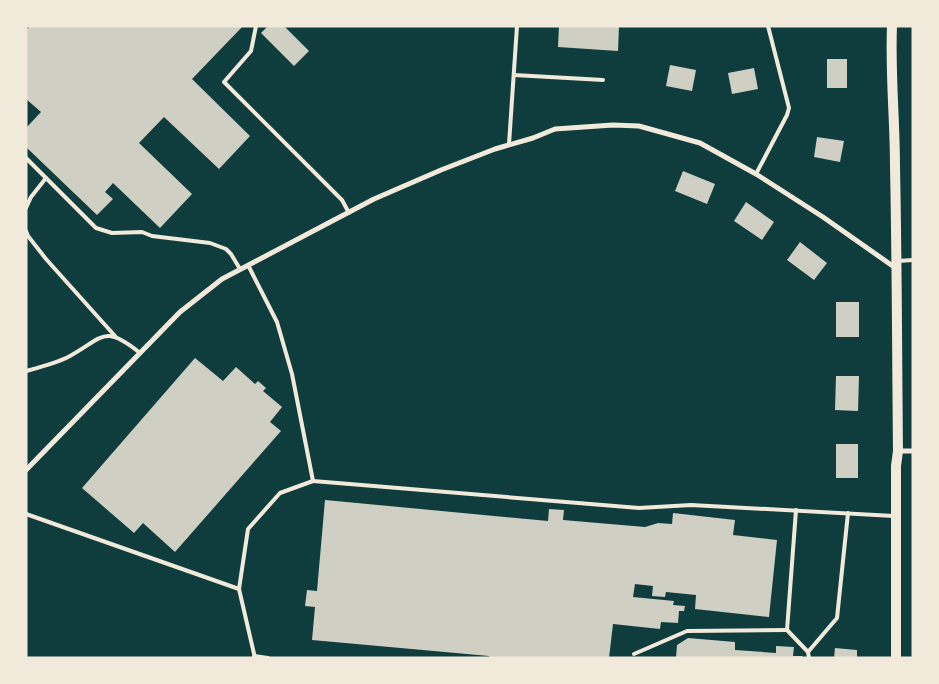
<svg xmlns="http://www.w3.org/2000/svg" width="939" height="684" font-family="'DM Sans',sans-serif">
  <rect width="100%" height="100%" fill="#0f3d3e"/>
  <!-- building -->
  <g fill="#cfcfc3">
    <polygon points="30,26 243,26 192,79 250,136 219,169 164,117 139,143 192,194 160,228 113,183 105,192 113,199 97,215 26,147 26,128 41,112 26,99 26,30"/>
    <polygon points="268,26 284,26 309,51 294,66 261,33"/>
    <polygon points="559,26 619,26 618,51 558,47"/>
    <rect x="827" y="59" width="20" height="29"/>
    <polygon points="670,65 696,70 692,91 666,86"/>
    <polygon points="754,68 758,89 732,94 728,73"/>
    <polygon points="817,137 844,141 840,162 814,157"/>
    <polygon points="683,171 715,184 707,204 675,191"/>
    <polygon points="746,202 774,222 762,240 734,221"/>
    <polygon points="800,242 827,263 814,280 787,260"/>
    <rect x="836" y="302" width="23" height="35"/>
    <polygon points="195,358 223,381 236,367 255,384 258,381 266,388 263,391 282,407 270,422 281,431 175,552 143,523 134,533 82,488"/>
    <polygon points="836,376 859,376 858,411 835,410"/>
    <rect x="836" y="444" width="22" height="34"/>
    <polygon points="325,500 548,521 549,509 564,510 563,520 645,527 658,523 672,524 673,513 735,520 733,535 777,540 769,617 695,609 696,595 666,592 665,597 652,596 653,586 635,584 633,597 674,601 673,605 685,606 684,611 679,611 678,623 661,622 660,629 613,624 609,658 489,658 489,656 312,640 315,607 305,606 307,590 317,591"/>
    <polygon points="688,638 735,642 735,650 776,653 776,646 794,647 793,656 802,656 802,658 676,658 677,645"/>
    <polygon points="835,648 857,650 857,658 834,658"/>
  </g>
  <g fill="none" stroke-linecap="round" stroke-linejoin="round">
    <!-- service -->
    <g stroke="#f1e9da" stroke-width="4">
      <polyline points="256,26 251,51 224,82 342,200 349,213"/>
      <polyline points="514,75 603,80"/>
      <polyline points="509,144 517,26"/>
      <polyline points="26,158 96,228 112,233 142,232 152,236 210,243 226,249 231,254 240,269"/>
      <polyline points="756,174 787,115 789,108 768,26"/>
      <polyline points="26,208 31,197 46,178"/>
      <polyline points="26,231 28,236 46,259 115,336"/>
      <polyline points="898,261 913,260"/>
      <polyline points="248,265 277,322 292,374 313,481 639,508 691,505 894,516"/>
      <path d="M 26,371 C 41,367 57,363 70,356 C 104,337 104,324 140,353"/>
      <polyline points="796,510 787,630 808,652 809,658"/>
      <polyline points="26,514 239,589"/>
      <polyline points="808,652 837,618 848,513"/>
      <polyline points="634,654 687,631 787,630"/>
      <polyline points="254,656 268,658"/>
      <polyline points="255,658 239,589 248,529 280,493 313,481"/>
    </g>
    <!-- minor -->
    <g stroke="#f1e9da" stroke-width="5">
      <polyline points="898,451 913,451"/>
      <polyline points="26,470 180,312 222,279 374,199 441,170 495,149 533,138 555,129 613,125 639,126 700,143 756,174 823,217 897,269"/>
    </g>
    <!-- secondary -->
    <path stroke="#f1e9da" stroke-width="10" d="M 892,26 C 890,73 895,120 895,167 C 897,261 897,356 898,451 L 896,466 L 896,658"/>
  </g>
  <!-- border -->
  <rect width="939" height="684" fill="none" stroke="#f1e9da" stroke-width="55"/>
</svg>
